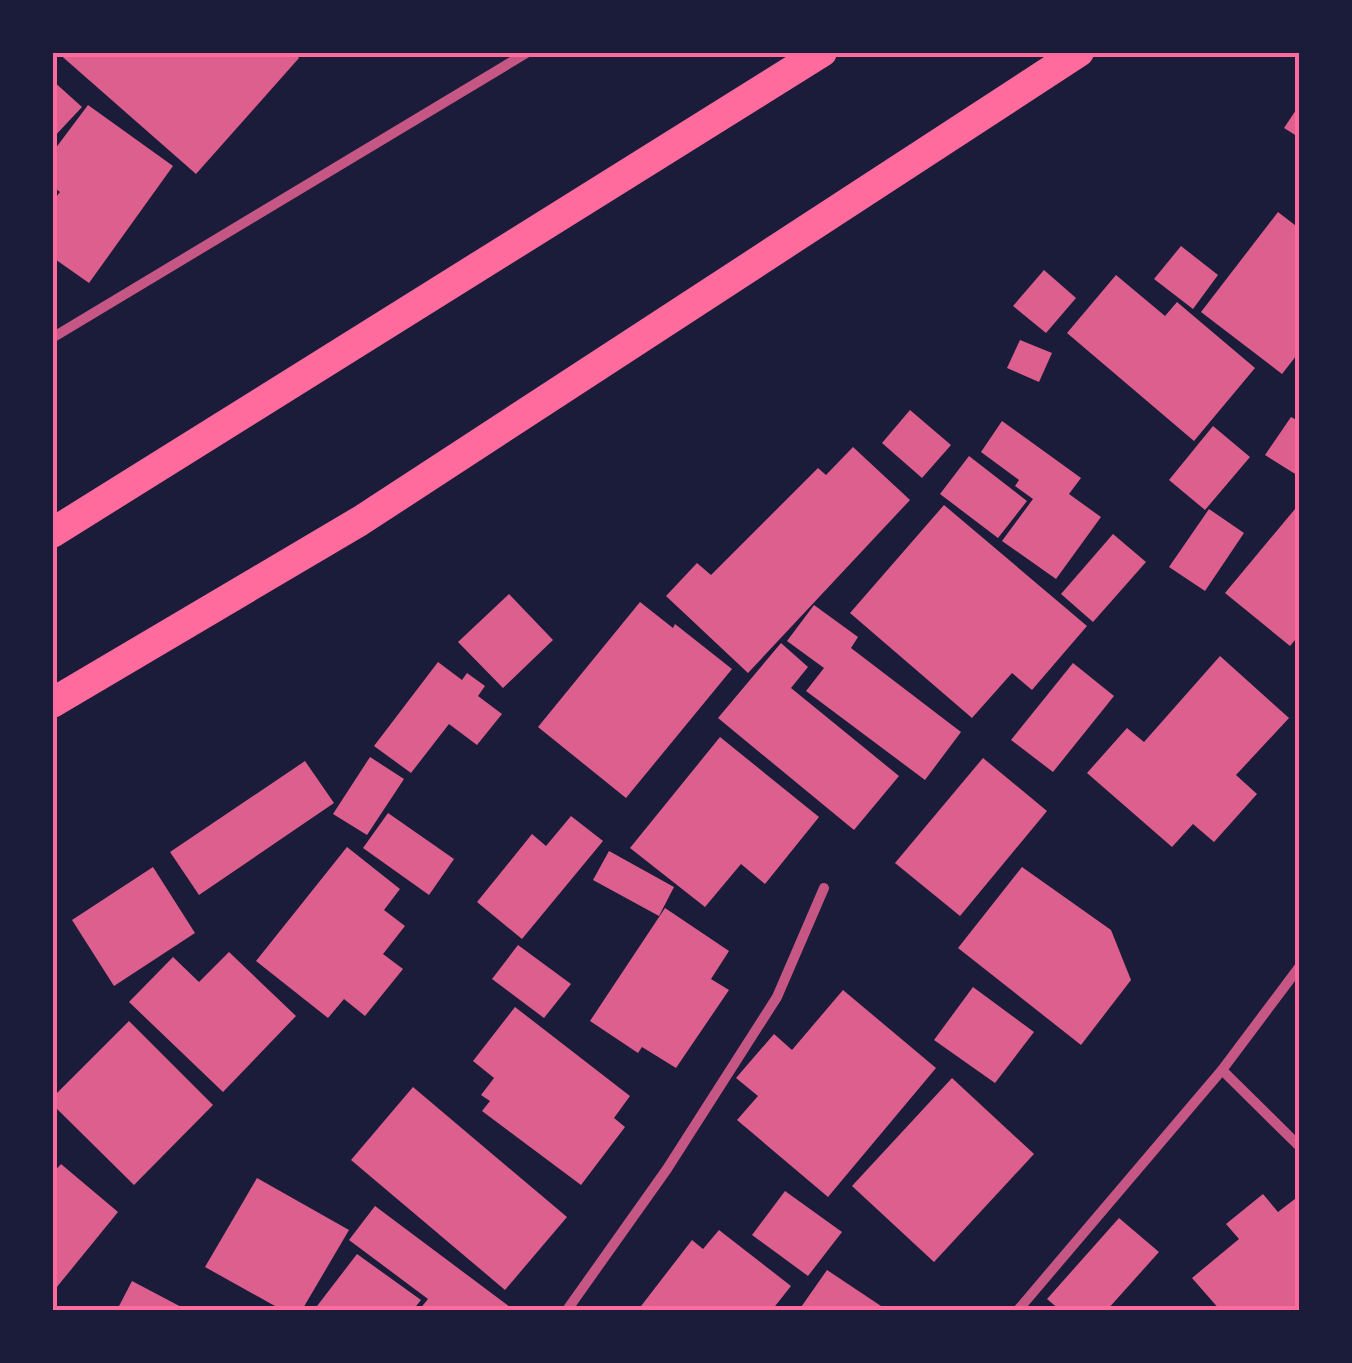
<svg xmlns="http://www.w3.org/2000/svg" width="1352" height="1363" font-family="'Roboto Condensed',sans-serif">
  <rect width="100%" height="100%" fill="#1b1b3a"/>
  <!-- building -->
  <g fill="#dd5f8e">
    <polygon points="57,52 293,52 299,58 196,174"/>
    <polygon points="52,80 82,107 52,139"/>
    <polygon points="1300,104 1300,138 1284,128"/>
    <polygon points="88,105 173,166 89,283 52,257 52,202 60,192 52,186 52,153"/>
    <polygon points="1278,212 1300,229 1300,351 1282,374 1201,312"/>
    <polygon points="1181,246 1218,275 1193,309 1154,279"/>
    <polygon points="1044,270 1076,298 1046,333 1013,306"/>
    <polygon points="1116,275 1165,316 1177,302 1255,368 1194,441 1067,333"/>
    <polygon points="1020,340 1052,353 1039,382 1007,368"/>
    <polygon points="910,410 951,445 922,478 882,443"/>
    <polygon points="1291,417 1300,422 1300,477 1265,455"/>
    <polygon points="1002,421 1081,478 1069,494 1101,517 1056,579 1002,541 1033,499 1015,486 1019,480 981,452"/>
    <polygon points="1213,426 1250,457 1205,510 1169,480"/>
    <polygon points="853,447 910,500 748,673 666,596 697,563 711,575 818,468 826,475"/>
    <polygon points="969,456 1027,501 998,538 940,494"/>
    <polygon points="1300,503 1300,634 1290,646 1225,593"/>
    <polygon points="944,505 1087,626 1032,690 1012,673 972,718 850,613"/>
    <polygon points="1209,509 1244,533 1205,591 1169,567"/>
    <polygon points="1113,534 1146,562 1093,622 1061,594"/>
    <polygon points="509,594 553,640 503,688 458,642"/>
    <polygon points="640,602 673,628 675,624 732,669 626,798 538,727"/>
    <polygon points="814,605 858,637 851,648 961,732 925,780 806,691 824,668 787,641"/>
    <polygon points="781,643 808,667 791,688 899,776 854,830 718,718"/>
    <polygon points="1220,656 1289,718 1236,775 1257,794 1214,842 1193,824 1172,847 1087,773 1127,728 1144,742"/>
    <polygon points="438,662 462,680 467,673 485,686 478,696 502,714 477,745 449,724 411,773 374,746"/>
    <polygon points="1073,663 1114,696 1053,772 1011,740"/>
    <polygon points="720,737 819,817 765,884 741,864 705,907 630,848"/>
    <polygon points="370,757 404,779 367,835 333,814"/>
    <polygon points="983,758 1047,811 960,916 895,863"/>
    <polygon points="305,761 334,803 199,895 170,852"/>
    <polygon points="388,813 454,859 429,895 363,848"/>
    <polygon points="571,816 603,841 522,939 477,902 532,834 546,846"/>
    <polygon points="347,847 400,889 384,910 405,926 383,954 403,969 365,1016 344,999 328,1018 256,961"/>
    <polygon points="609,851 674,887 659,916 593,880"/>
    <polygon points="153,867 195,933 114,986 72,920"/>
    <polygon points="1022,867 1111,930 1131,980 1081,1045 958,948"/>
    <polygon points="665,908 729,951 711,979 729,990 676,1068 642,1047 638,1053 590,1021"/>
    <polygon points="518,945 571,984 544,1018 492,979"/>
    <polygon points="229,952 296,1016 223,1092 129,1002 173,957 199,982"/>
    <polygon points="973,987 1034,1032 995,1083 934,1040"/>
    <polygon points="843,990 936,1068 828,1197 737,1120 758,1096 736,1078 774,1034 792,1050"/>
    <polygon points="515,1007 630,1096 614,1118 625,1127 581,1185 482,1111 490,1101 481,1095 494,1078 473,1061"/>
    <polygon points="129,1021 213,1105 134,1185 52,1104 52,1098"/>
    <polygon points="952,1078 1034,1154 934,1262 852,1186"/>
    <polygon points="413,1087 567,1217 505,1290 351,1160"/>
    <polygon points="61,1164 118,1212 52,1293 52,1174"/>
    <polygon points="257,1178 349,1230 302,1310 282,1310 205,1267"/>
    <polygon points="785,1191 842,1232 808,1276 752,1235"/>
    <polygon points="1263,1194 1278,1212 1300,1195 1300,1303 1290,1310 1220,1310 1192,1278 1239,1239 1226,1224"/>
    <polygon points="375,1206 514,1310 419,1310 428,1299 349,1240"/>
    <polygon points="1119,1218 1159,1252 1107,1310 1060,1310 1047,1299"/>
    <polygon points="719,1230 791,1286 772,1310 638,1310 692,1240 703,1249"/>
    <polygon points="357,1254 421,1300 413,1310 314,1310"/>
    <polygon points="827,1270 887,1310 799,1310"/>
    <polygon points="132,1281 187,1310 117,1310"/>
  </g>
  <g fill="none" stroke-linecap="round" stroke-linejoin="round">
    <!-- minor -->
    <g stroke="#c65784" stroke-width="10">
      <polyline points="52,338 528,52"/>
      <polyline points="1222,1070 1300,1147"/>
      <polyline points="567,1310 667,1169 777,997 824,888"/>
      <polyline points="1018,1310 1222,1070 1300,966"/>
    </g>
    <!-- motorway -->
    <g stroke="#ff6b9d" stroke-width="30">
      <polyline points="52,533 822,52"/>
      <polyline points="52,703 360,521 1079,52"/>
    </g>
  </g>
  <!-- border -->
  <rect width="1352" height="1363" fill="none" stroke="#1b1b3a" stroke-width="110"/>
  <rect x="55" y="55" width="1242" height="1253" fill="none" stroke="#ff6b9d" stroke-width="4"/>
</svg>
